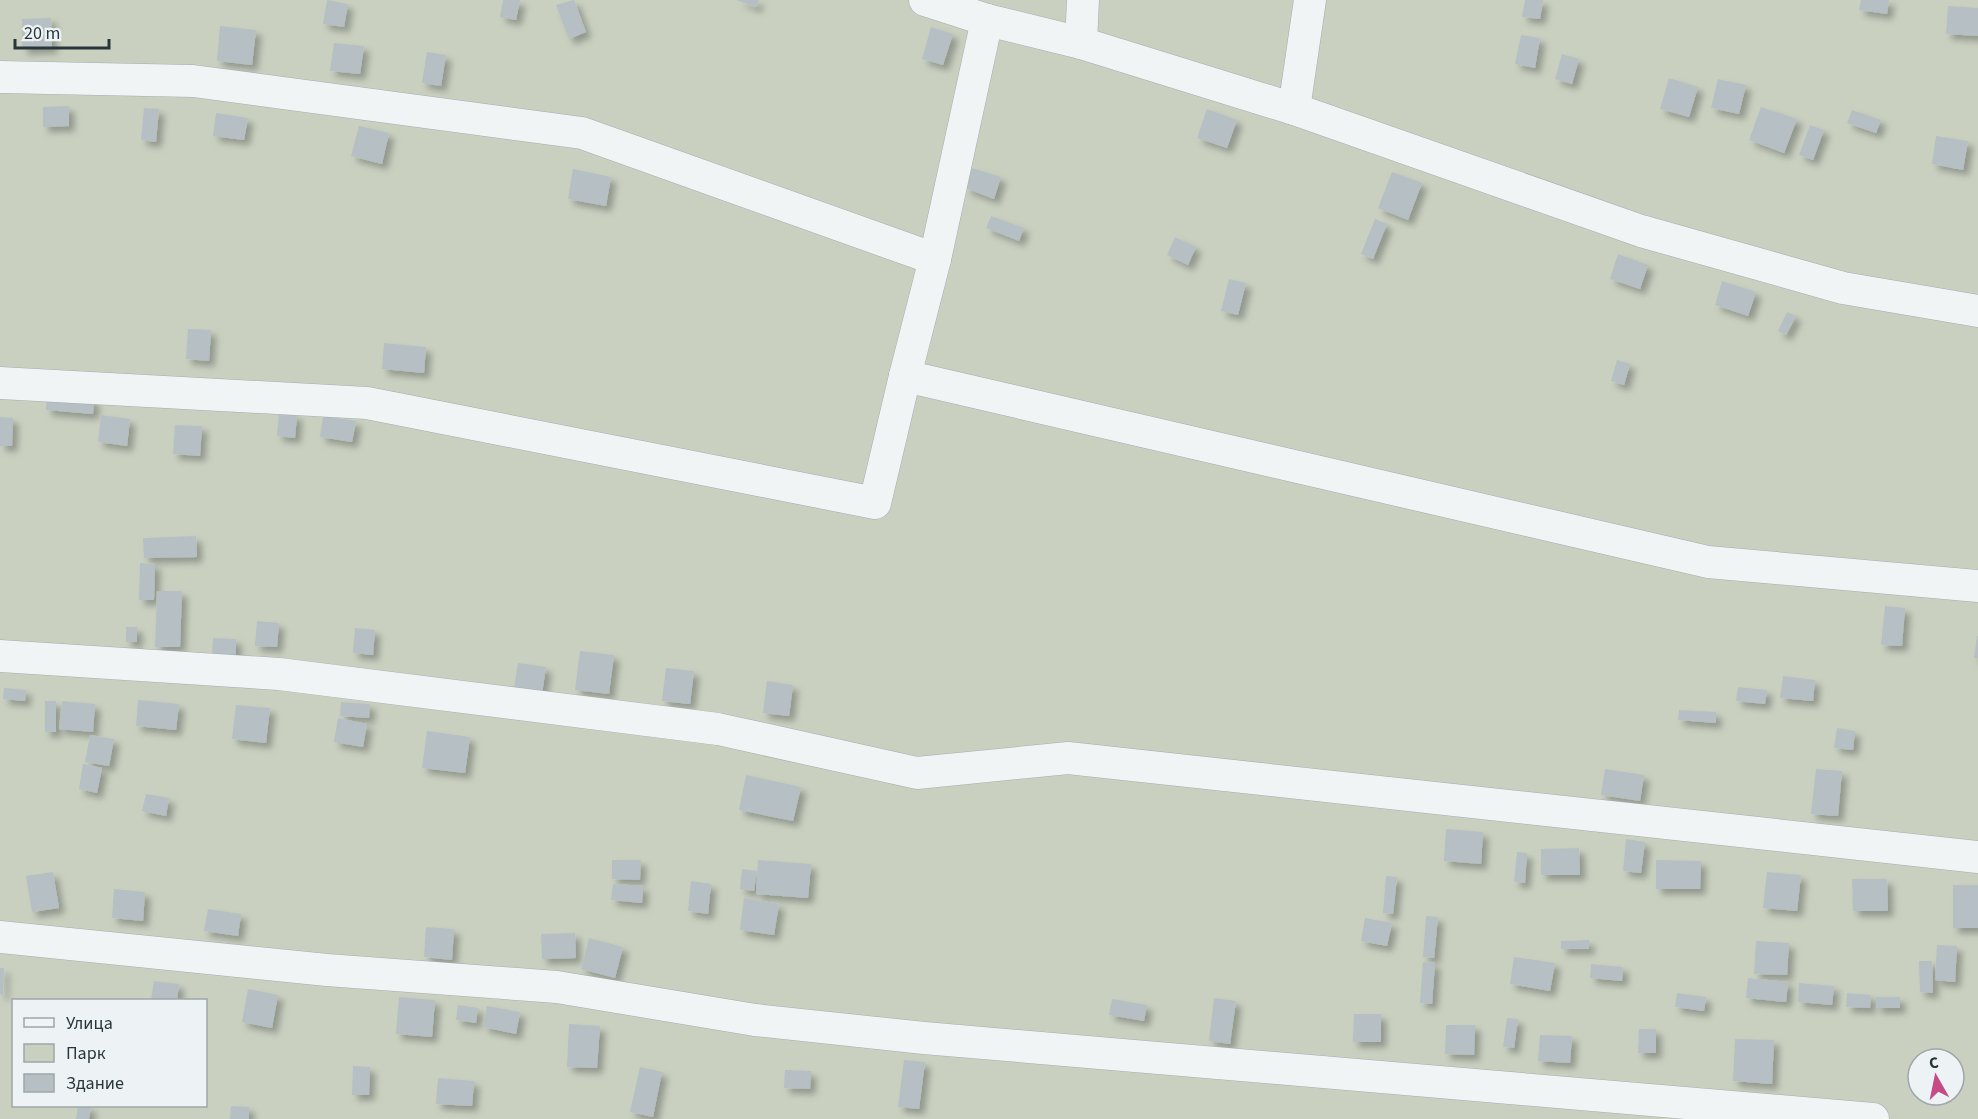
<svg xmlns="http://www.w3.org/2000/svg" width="1978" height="1119" font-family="'Source Sans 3',sans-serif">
  <defs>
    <filter id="shadow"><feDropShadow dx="5.5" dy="5.5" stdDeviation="3" flood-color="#0004"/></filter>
  </defs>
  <rect width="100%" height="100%" fill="#dee4e7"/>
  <!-- green -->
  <path fill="#c9d0c0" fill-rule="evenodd" d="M 0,0 L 1978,0 L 1978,1119 L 0,1119 ZM 14,1000 L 206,1000 L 206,1106 L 14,1106 ZM 1918,1059 L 1954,1059 L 1954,1095 L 1918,1095 Z"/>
  <!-- building -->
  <g fill="#b6bfc3" filter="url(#shadow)">
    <polygon points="327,0 348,4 344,27 323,24"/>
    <polygon points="503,0 520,0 516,20 500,17"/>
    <polygon points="574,0 586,32 569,39 556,5"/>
    <polygon points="736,0 759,0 756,7"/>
    <polygon points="1525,0 1543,0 1540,19 1522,17"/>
    <polygon points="1861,0 1889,0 1887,14 1859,10"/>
    <polygon points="1948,6 1978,8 1978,36 1946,34"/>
    <polygon points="51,18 52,48 22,49 22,19"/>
    <polygon points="220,26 256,30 252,65 217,61"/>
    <polygon points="931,27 953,34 943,65 922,59"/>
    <polygon points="1521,35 1540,38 1535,68 1515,64"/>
    <polygon points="334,43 364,46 360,74 330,71"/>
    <polygon points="427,52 446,55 441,86 422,83"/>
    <polygon points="1562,54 1579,59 1572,84 1555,79"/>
    <polygon points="1669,78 1698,87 1689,117 1660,109"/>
    <polygon points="1718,79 1746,85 1739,114 1711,108"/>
    <polygon points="69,106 69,126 43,127 43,107"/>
    <polygon points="1761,107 1797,119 1784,153 1749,140"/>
    <polygon points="144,108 159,109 156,142 141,140"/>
    <polygon points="1207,109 1237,120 1227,148 1197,138"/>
    <polygon points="1852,110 1881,120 1876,133 1847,123"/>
    <polygon points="216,113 248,118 244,140 213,136"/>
    <polygon points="1810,125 1824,130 1813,160 1799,155"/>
    <polygon points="359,126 389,133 382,164 351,156"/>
    <polygon points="1936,136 1968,141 1963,170 1932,164"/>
    <polygon points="972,168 1001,177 994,199 965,188"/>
    <polygon points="573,169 611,177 606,206 568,199"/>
    <polygon points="1392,172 1422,183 1408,220 1378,208"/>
    <polygon points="991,216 1024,228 1019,241 986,228"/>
    <polygon points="1375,219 1387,224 1373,259 1361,254"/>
    <polygon points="1175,237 1196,247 1188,265 1167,255"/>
    <polygon points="1618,254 1648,265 1640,289 1610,279"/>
    <polygon points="1229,279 1246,283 1238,315 1221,311"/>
    <polygon points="1722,281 1756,292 1748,316 1715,305"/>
    <polygon points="1787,312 1796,316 1786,335 1778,331"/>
    <polygon points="188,329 211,330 209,361 186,359"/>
    <polygon points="384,343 426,347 424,373 382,369"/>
    <polygon points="1617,360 1630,364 1624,385 1611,381"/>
    <polygon points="47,395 94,399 93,414 46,410"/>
    <polygon points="279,413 297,415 295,438 277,436"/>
    <polygon points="101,415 130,419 127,446 98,442"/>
    <polygon points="323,416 356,421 352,442 320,437"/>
    <polygon points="0,417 13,418 12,446 0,446"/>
    <polygon points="175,425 202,426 200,456 173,454"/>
    <polygon points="196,536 197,557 144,558 143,538"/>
    <polygon points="140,563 155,564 154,600 139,600"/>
    <polygon points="157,591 182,591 180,647 155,647"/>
    <polygon points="1885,606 1905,608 1902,646 1881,645"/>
    <polygon points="257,621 279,623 277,647 255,646"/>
    <rect x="126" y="627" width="11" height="15"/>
    <polygon points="355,628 375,630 373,655 353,653"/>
    <polygon points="1977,636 1978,636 1978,658 1974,658"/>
    <polygon points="213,638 236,639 236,656 212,655"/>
    <polygon points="580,651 614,655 609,694 575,690"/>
    <polygon points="518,663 546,667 542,694 514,689"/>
    <polygon points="666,668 694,671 690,704 662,701"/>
    <polygon points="1783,676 1815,680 1813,701 1780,698"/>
    <polygon points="767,681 793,685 789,716 763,713"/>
    <polygon points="1738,687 1767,690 1765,704 1736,701"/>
    <polygon points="4,688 26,690 25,701 3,699"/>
    <polygon points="138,700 179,704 176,730 136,726"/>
    <rect x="45" y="701" width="11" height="31"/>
    <polygon points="62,701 95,704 93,732 59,729"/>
    <polygon points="341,702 370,704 369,718 340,716"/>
    <polygon points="236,705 270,708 266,743 232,739"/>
    <polygon points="1679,710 1716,712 1716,723 1678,720"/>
    <polygon points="338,718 367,724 363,747 334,742"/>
    <polygon points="1837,728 1855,731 1853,750 1834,748"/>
    <polygon points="427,731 470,737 465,773 422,768"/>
    <polygon points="90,735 114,739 109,766 85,762"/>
    <polygon points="83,764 102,768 97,793 79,789"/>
    <polygon points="1605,769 1644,775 1640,801 1601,795"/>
    <polygon points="1816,769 1842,771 1838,816 1811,814"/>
    <polygon points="746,775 801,787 793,821 739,810"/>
    <polygon points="146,794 169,798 166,816 142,811"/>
    <polygon points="1446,829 1483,832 1481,864 1444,861"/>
    <polygon points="1626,839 1645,842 1641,873 1623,871"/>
    <polygon points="1579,848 1580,875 1541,875 1541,849"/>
    <polygon points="1517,852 1527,853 1525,883 1514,882"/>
    <polygon points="612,860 641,860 640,880 612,879"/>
    <polygon points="758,860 811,864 808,898 756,894"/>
    <polygon points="1656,860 1701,861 1700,889 1656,889"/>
    <polygon points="742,869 757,871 754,891 740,889"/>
    <polygon points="53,872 59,908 32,912 26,876"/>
    <polygon points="1767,872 1801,875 1797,911 1763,908"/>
    <polygon points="1386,876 1397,877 1393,914 1383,913"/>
    <polygon points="1852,879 1887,879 1888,911 1853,911"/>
    <polygon points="691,881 711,884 708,914 688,911"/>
    <polygon points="613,884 643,886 642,903 611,900"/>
    <rect x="1953" y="885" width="25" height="43"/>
    <polygon points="114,889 145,892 143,921 112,918"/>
    <polygon points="744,898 779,904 774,935 740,930"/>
    <polygon points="208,909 241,914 238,936 204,931"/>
    <polygon points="1426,916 1438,917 1434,958 1423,957"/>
    <polygon points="1365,918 1392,923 1387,946 1361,941"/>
    <polygon points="426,927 454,929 452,960 424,957"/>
    <polygon points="575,933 576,958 542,959 541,934"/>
    <polygon points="589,938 623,947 615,978 581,969"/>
    <polygon points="1589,940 1589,949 1561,949 1561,941"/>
    <polygon points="1756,941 1789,943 1787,975 1754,974"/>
    <polygon points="1937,945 1957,946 1955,982 1935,980"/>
    <polygon points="1514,957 1555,963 1550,991 1510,984"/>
    <polygon points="1919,961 1932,961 1933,993 1920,992"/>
    <polygon points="1423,962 1435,963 1432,1004 1420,1003"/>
    <polygon points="1591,964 1623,967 1622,981 1590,978"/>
    <polygon points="0,968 4,968 3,995 0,994"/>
    <polygon points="1748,978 1788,982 1786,1002 1746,998"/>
    <polygon points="154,981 179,984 177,1000 151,1000"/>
    <polygon points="1799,983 1834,986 1832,1005 1798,1002"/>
    <polygon points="248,989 278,995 272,1028 242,1022"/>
    <polygon points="1677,993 1706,997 1704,1011 1675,1007"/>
    <polygon points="1847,993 1871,995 1870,1008 1846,1007"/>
    <polygon points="399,997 435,1000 432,1037 396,1034"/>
    <rect x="1876" y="997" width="24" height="11"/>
    <polygon points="1214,998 1236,1001 1230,1044 1209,1041"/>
    <polygon points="1112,999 1147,1005 1144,1021 1109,1015"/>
    <polygon points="458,1005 478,1008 476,1023 456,1020"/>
    <polygon points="487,1006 520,1012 516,1034 483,1027"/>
    <polygon points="1354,1014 1381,1014 1381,1042 1353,1042"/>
    <polygon points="1507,1018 1518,1019 1514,1048 1503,1047"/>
    <polygon points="569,1024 600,1026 597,1068 567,1067"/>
    <polygon points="1446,1025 1475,1025 1474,1055 1445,1054"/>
    <polygon points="1639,1029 1656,1029 1656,1053 1638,1053"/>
    <polygon points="1540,1035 1572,1036 1570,1063 1538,1061"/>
    <polygon points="1735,1039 1774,1040 1772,1084 1733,1081"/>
    <polygon points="904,1060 925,1062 919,1109 898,1107"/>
    <polygon points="353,1066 370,1067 369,1095 352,1095"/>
    <polygon points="640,1067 662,1072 653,1117 630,1112"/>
    <polygon points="785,1070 811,1071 810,1089 784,1088"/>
    <polygon points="438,1078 474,1081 472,1106 436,1104"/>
    <polygon points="78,1106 91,1106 89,1119 76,1119"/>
    <polygon points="231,1106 249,1107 249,1119 230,1119"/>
  </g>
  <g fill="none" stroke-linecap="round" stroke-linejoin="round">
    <!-- minor casing -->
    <g stroke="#a4acb0" stroke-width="33">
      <g id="minor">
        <polyline points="925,0 987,20 1081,43 1294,109 1641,231 1843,288 1978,311"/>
        <polyline points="987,20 935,259 905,376 1708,562 1978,586"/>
        <polyline points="1081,43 1083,0"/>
        <polyline points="0,77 193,81 582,133 935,259"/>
        <polyline points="1294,109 1310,0"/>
        <polyline points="0,383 367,403 875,503 905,376"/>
        <polyline points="0,656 279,674 718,729 917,773 1068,758 1978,857"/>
        <polyline points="0,937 327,970 557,987 755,1020 924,1038 1873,1119"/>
      </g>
    </g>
    <!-- minor -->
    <use href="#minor" stroke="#f0f4f5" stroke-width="32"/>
  </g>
  <!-- legend -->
  <rect x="12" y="999" width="195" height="108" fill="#edf3f4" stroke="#9ea7aa" stroke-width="1.5"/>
  <rect x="24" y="1018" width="30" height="9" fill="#f0f4f5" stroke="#9ea7aa" stroke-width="1.5"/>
  <text x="66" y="1029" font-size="18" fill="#28363c">Улица</text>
  <rect x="24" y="1044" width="30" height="18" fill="#c9d0c0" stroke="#9ea7aa" stroke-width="1.5"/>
  <text x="66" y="1059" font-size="18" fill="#28363c">Парк</text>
  <rect x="24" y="1074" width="30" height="18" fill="#b6bfc3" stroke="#9ea7aa" stroke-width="1.5"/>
  <text x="66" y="1089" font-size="18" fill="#28363c">Здание</text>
  <!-- north arrow -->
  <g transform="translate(1936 1077) rotate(351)"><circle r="28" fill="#edf3f4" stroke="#9ea7aa" stroke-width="1.5"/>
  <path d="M0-4.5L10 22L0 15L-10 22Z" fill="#c54a85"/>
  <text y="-9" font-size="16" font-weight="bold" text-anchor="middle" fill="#28363c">С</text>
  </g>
  <!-- scale -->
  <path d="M15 39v9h94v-9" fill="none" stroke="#28363c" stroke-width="3"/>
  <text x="24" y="39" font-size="18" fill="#28363c" stroke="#edf3f4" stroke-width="4.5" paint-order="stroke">20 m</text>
</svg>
